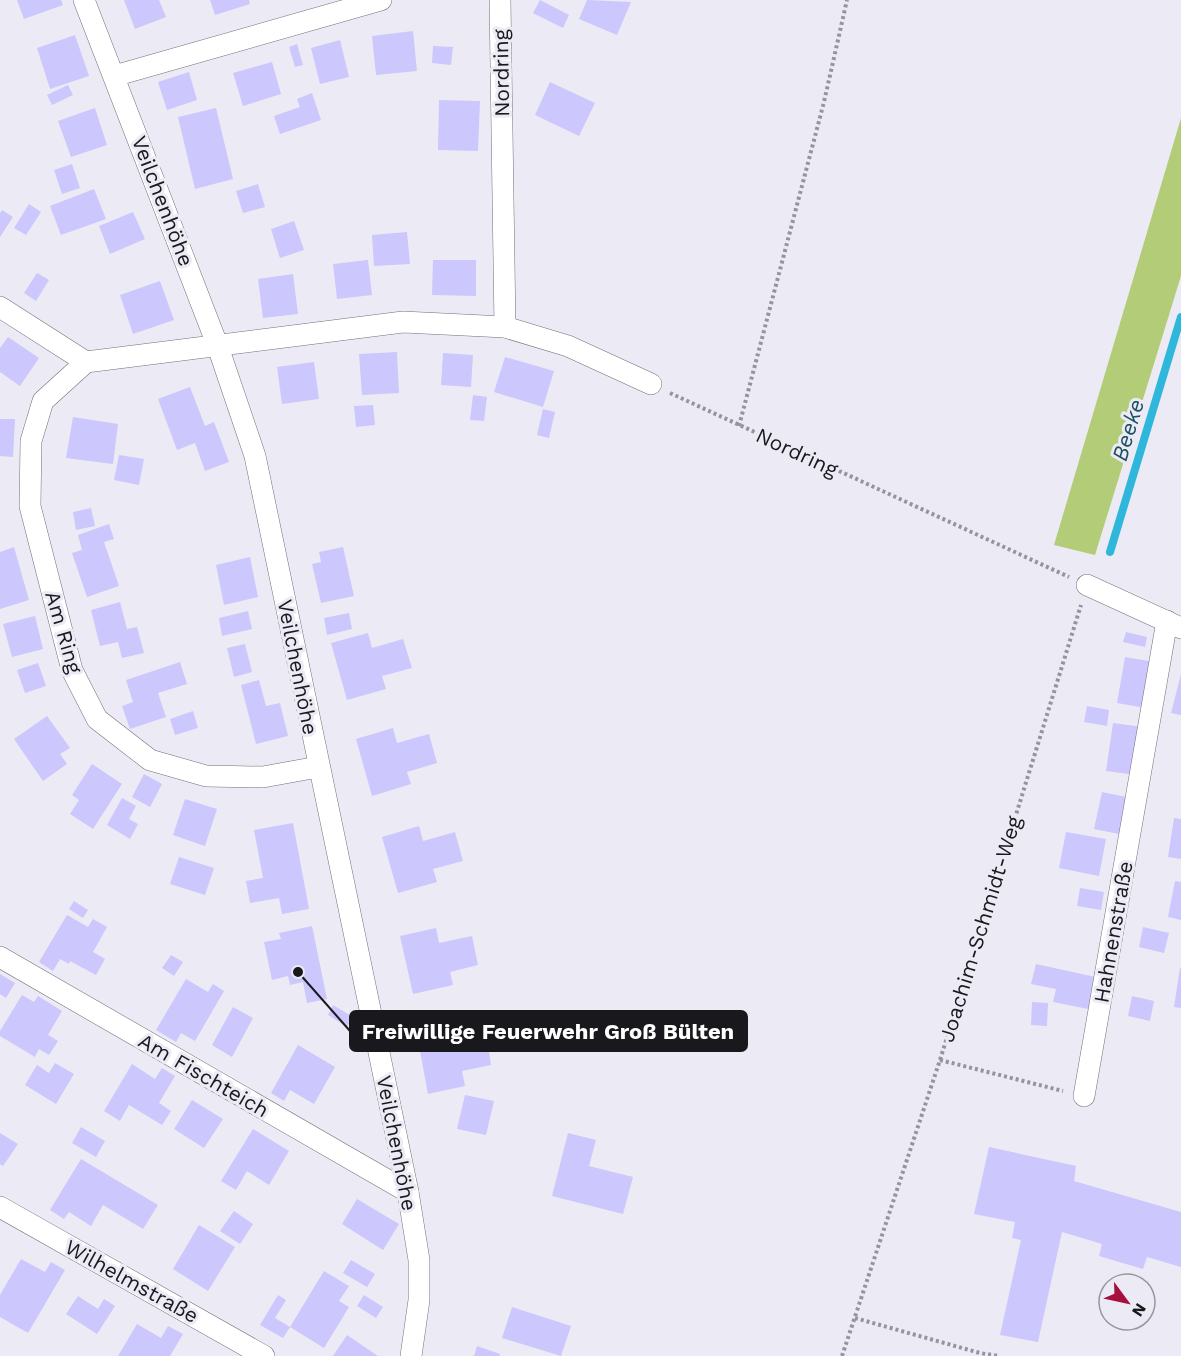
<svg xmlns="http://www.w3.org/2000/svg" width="1181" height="1356" font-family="'Work Sans',sans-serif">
  <rect width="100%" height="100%" fill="#ecebf5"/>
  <!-- green -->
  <polygon fill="#b3cc77" points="1181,118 1181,276 1095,555 1054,545"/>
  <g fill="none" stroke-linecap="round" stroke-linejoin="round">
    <!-- stream -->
    <polyline stroke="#2fb6db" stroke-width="8" points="1110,552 1181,317"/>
  </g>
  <!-- building -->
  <g fill="#ccc7fc">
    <polygon points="17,0 61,0 63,5 24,19"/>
    <polygon points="124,0 159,0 166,17 135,29"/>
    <polygon points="210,0 249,0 250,4 215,15"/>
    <polygon points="540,0 569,15 563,28 533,13"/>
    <polygon points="587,0 631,2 617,35 579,19"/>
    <polygon points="413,31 417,71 376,75 372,36"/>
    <polygon points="75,35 89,76 50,89 37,48"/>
    <polygon points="340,40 349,77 320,84 311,48"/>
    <polygon points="297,44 303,65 295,67 289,47"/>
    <polygon points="433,46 453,47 451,65 432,63"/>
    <polygon points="272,62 281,94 243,106 233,73"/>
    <polygon points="189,72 197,100 167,110 158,82"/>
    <polygon points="550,82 595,103 579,136 535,115"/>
    <polygon points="68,85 73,95 52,105 47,95"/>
    <polygon points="312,93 321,120 280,134 274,116 300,107 297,99"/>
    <polygon points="439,100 480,101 478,151 438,150"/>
    <polygon points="95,108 107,145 71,157 58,121"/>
    <polygon points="216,108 233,179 195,189 178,117"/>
    <polygon points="72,164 80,188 62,194 54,170"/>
    <polygon points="258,184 265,207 243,213 236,191"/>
    <polygon points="94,189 106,219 61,235 50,206"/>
    <polygon points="29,204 41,212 26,235 14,228"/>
    <polygon points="2,210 13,217 0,237 0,213"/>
    <polygon points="133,212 145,239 110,254 99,226"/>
    <polygon points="294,221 304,250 280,258 271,229"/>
    <polygon points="407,232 410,264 374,266 372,235"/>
    <polygon points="368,260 372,295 337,299 333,264"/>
    <polygon points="433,260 476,260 476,296 432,295"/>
    <polygon points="37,273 49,280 36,301 24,293"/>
    <polygon points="293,274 298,314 263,318 258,279"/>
    <polygon points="160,281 174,320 133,334 120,295"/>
    <polygon points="8,337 39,358 20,386 0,372 0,348"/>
    <polygon points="397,352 399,393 362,395 359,354"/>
    <polygon points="443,353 473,355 471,387 441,385"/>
    <polygon points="505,357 554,371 543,407 494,392"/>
    <polygon points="314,362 319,399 282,404 277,367"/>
    <polygon points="190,387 205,426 214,422 229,462 205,471 195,443 177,450 158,399"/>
    <polygon points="473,395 487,397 484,421 470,420"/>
    <polygon points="373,405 375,425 356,427 354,406"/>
    <polygon points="543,409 555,412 549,438 537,435"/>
    <polygon points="73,417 118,424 113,464 66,458"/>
    <polygon points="0,419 15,419 13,457 0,456"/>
    <polygon points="119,455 144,459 139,485 114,480"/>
    <polygon points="91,508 95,526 76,530 73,512"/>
    <polygon points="109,524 114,539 104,542 119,586 87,597 72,553 82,550 78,535"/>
    <polygon points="14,547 29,600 0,609 0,552"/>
    <polygon points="343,547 354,596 321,603 312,564 321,562 319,552"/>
    <polygon points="250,557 258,597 224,605 216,565"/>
    <polygon points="120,602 127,629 137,627 144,653 122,658 118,642 100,646 91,610"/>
    <polygon points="248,611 252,629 222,636 219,618"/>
    <polygon points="349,613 352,629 327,635 324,618"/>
    <polygon points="35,616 43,649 12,657 3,624"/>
    <polygon points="1126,632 1147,637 1145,647 1123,642"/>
    <polygon points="368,633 372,648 403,639 412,668 382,676 386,689 347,700 331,643"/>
    <polygon points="245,644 252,672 234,677 227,648"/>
    <polygon points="1125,657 1155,662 1146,708 1117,703"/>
    <polygon points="180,662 187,684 158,693 166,717 130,729 122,706 133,702 126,680"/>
    <polygon points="38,663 46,686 25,693 17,670"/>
    <polygon points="1181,674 1181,715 1171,713"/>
    <polygon points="259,680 266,706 280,703 288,736 256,744 241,685"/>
    <polygon points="1087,706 1109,710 1107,726 1084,722"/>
    <polygon points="193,711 198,728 175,735 170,719"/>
    <polygon points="47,716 70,748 60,754 67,764 43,781 14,739"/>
    <polygon points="1113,723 1143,727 1136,775 1106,771"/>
    <polygon points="393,728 397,743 429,734 437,763 407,772 411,784 372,796 356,739"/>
    <polygon points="92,764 122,784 93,829 70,814 79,800 72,795"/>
    <polygon points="144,774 162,784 150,807 132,797"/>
    <polygon points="1102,792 1131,798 1124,835 1094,829"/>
    <polygon points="122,798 136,806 129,819 138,824 130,839 107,825"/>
    <polygon points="185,799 217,809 205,846 173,835"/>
    <polygon points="1174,818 1181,819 1181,859 1168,857"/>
    <polygon points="293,823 309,909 282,914 279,898 250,903 246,881 263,878 254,830"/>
    <polygon points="419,826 423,841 455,832 463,861 433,869 437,882 398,893 382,837"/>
    <polygon points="1066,832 1106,839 1099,876 1059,868"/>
    <polygon points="179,857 214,868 205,895 170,884"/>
    <polygon points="1175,881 1181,882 1181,920 1168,917"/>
    <polygon points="1080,888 1104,892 1101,910 1077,906"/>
    <polygon points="74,901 88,910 83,918 69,909"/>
    <polygon points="67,915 88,927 93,919 107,927 93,952 105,959 96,975 70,961 69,964 60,959 53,971 39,962"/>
    <polygon points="312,926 327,999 307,1003 303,982 290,985 288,976 272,980 264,942 281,939 279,933"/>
    <polygon points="1143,927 1169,933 1164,953 1139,947"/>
    <polygon points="436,928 439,943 472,936 478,965 450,972 453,985 413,994 400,936"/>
    <polygon points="171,955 183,962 174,976 162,968"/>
    <polygon points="1036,964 1100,978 1093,1010 1053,1002 1056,989 1031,984"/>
    <polygon points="1180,968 1181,968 1181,1008 1174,1007"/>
    <polygon points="0,974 15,983 6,998 0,994"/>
    <polygon points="186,979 208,992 213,984 224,991 195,1041 181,1033 176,1042 156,1030"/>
    <polygon points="22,995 34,1002 38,996 62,1011 48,1035 58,1041 49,1055 39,1049 35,1057 0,1036 0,1031"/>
    <polygon points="1132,996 1154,1001 1150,1021 1128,1016"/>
    <polygon points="1032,1002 1048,1003 1047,1026 1031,1025"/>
    <polygon points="333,1005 353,1017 347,1027 328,1015"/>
    <polygon points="233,1007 253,1018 232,1057 212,1045"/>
    <polygon points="451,1029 453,1045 487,1039 491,1065 462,1071 465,1086 428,1094 417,1035"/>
    <polygon points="298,1045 335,1067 314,1104 290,1090 284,1101 271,1093"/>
    <polygon points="55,1063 74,1074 56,1104 25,1085 37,1065 49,1073"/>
    <polygon points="132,1064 155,1079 162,1068 175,1076 159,1103 171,1111 162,1125 129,1105 120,1121 104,1111"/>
    <polygon points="465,1095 494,1101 486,1135 457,1129"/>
    <polygon points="192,1100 223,1119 204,1148 174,1129"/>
    <polygon points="81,1127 105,1141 96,1157 72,1143"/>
    <polygon points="253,1129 289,1151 269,1185 247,1171 236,1190 221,1181"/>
    <polygon points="0,1133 18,1144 3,1166 0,1164"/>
    <polygon points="568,1133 596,1140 589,1166 633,1177 623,1214 552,1196"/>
    <polygon points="989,1147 1076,1166 1074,1181 1181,1212 1181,1267 1147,1257 1143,1269 1099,1256 1102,1244 1062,1232 1038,1342 1000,1335 1021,1240 1012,1238 1015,1222 974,1214"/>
    <polygon points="81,1159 158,1205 143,1229 103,1205 91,1226 69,1212 64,1219 50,1210"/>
    <polygon points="357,1199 399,1224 383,1250 342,1224"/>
    <polygon points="234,1211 253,1224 240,1244 220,1231"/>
    <polygon points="199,1225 235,1247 208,1291 173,1269"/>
    <polygon points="21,1259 45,1272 51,1262 65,1270 28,1333 0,1317 0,1295"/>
    <polygon points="351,1260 375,1274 367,1287 343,1273"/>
    <polygon points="324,1271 349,1286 339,1301 349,1307 324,1348 290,1327"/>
    <polygon points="278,1295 286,1300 275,1318 290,1327 283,1338 260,1325"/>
    <polygon points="364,1295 383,1307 376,1318 357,1306"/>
    <polygon points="78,1296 98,1309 104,1299 115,1306 97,1334 66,1314"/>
    <polygon points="512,1307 571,1326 561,1356 502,1338"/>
    <polygon points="137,1324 161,1338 168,1326 183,1334 170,1356 118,1356"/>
    <polygon points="347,1335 378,1356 333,1356"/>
    <polygon points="477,1346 500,1354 499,1356 474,1356"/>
  </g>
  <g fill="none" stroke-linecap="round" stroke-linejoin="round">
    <!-- minor casing -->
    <g stroke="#717079" stroke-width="22">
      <g id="minor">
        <polyline points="84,0 217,344 255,456 408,1192 419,1260 419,1300 411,1356"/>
        <polyline points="500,0 505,327"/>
        <polyline points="114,76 381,0"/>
        <polyline points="0,307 86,362"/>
        <polyline points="1087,585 1181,628"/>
        <polyline points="318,767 263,777 206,776 150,760 97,719 72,670 30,506 31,441 43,401 86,362 403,322 505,327 568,346 651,384"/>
        <polyline points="0,957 408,1192"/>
        <polyline points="1084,1096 1167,621"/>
        <polyline points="0,1207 264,1356"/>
      </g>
    </g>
    <!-- path -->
    <g stroke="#95949c" stroke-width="4" stroke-dasharray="3 3" stroke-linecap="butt">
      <polyline points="670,393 1069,577"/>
      <polyline points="739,426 824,102 847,0"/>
      <polyline points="940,1060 1063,1091"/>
      <polyline points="855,1318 980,1353 998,1356"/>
      <polyline points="842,1356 940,1060 1081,605"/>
    </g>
    <!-- minor -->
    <use href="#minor" stroke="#fff" stroke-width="21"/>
  </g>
  <g text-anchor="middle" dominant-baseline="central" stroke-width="6" stroke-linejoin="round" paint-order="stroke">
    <!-- street labels -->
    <g font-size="21" fill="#19181c" stroke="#ecebf5">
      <text transform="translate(501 73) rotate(-91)">Nordring</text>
      <text transform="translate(163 201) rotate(69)">Veilchenhöhe</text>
      <text transform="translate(797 452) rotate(25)">Nordring</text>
      <text transform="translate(64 632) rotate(74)">Am Ring</text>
      <text transform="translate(298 667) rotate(79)">Veilchenhöhe</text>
      <text transform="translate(980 929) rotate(-73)">Joachim-Schmidt-Weg</text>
      <text transform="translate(1113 932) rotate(-80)">Hahnenstraße</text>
      <text transform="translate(204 1075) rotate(30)">Am Fischteich</text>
      <text transform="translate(397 1143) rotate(79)">Veilchenhöhe</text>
      <text transform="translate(132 1281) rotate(29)">Wilhelmstraße</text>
    </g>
    <!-- water labels -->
    <g font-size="22" font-style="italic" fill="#1c5161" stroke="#ecebf5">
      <text transform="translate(1128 430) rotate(-73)">Beeke</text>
    </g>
  </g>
  <!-- callouts -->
  <path fill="none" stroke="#19181c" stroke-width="2" d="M298 972L350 1031"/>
  <circle fill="#19181c" stroke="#ecebf5" stroke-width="2" cx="298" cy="972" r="6"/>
  <rect fill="#19181c" stroke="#19181c" stroke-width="2" x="350" y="1011" width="397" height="40" rx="6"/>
  <g font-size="22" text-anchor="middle" font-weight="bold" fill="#fff">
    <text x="548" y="1039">Freiwillige Feuerwehr Groß Bülten</text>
  </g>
  <!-- north arrow -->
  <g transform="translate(1127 1302) rotate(123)"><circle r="28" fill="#ecebf5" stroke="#98979e" stroke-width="1.5"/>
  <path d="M0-4.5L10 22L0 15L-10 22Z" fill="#a70f3d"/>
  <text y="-9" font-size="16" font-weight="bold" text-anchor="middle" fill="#19181c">N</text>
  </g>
</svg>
